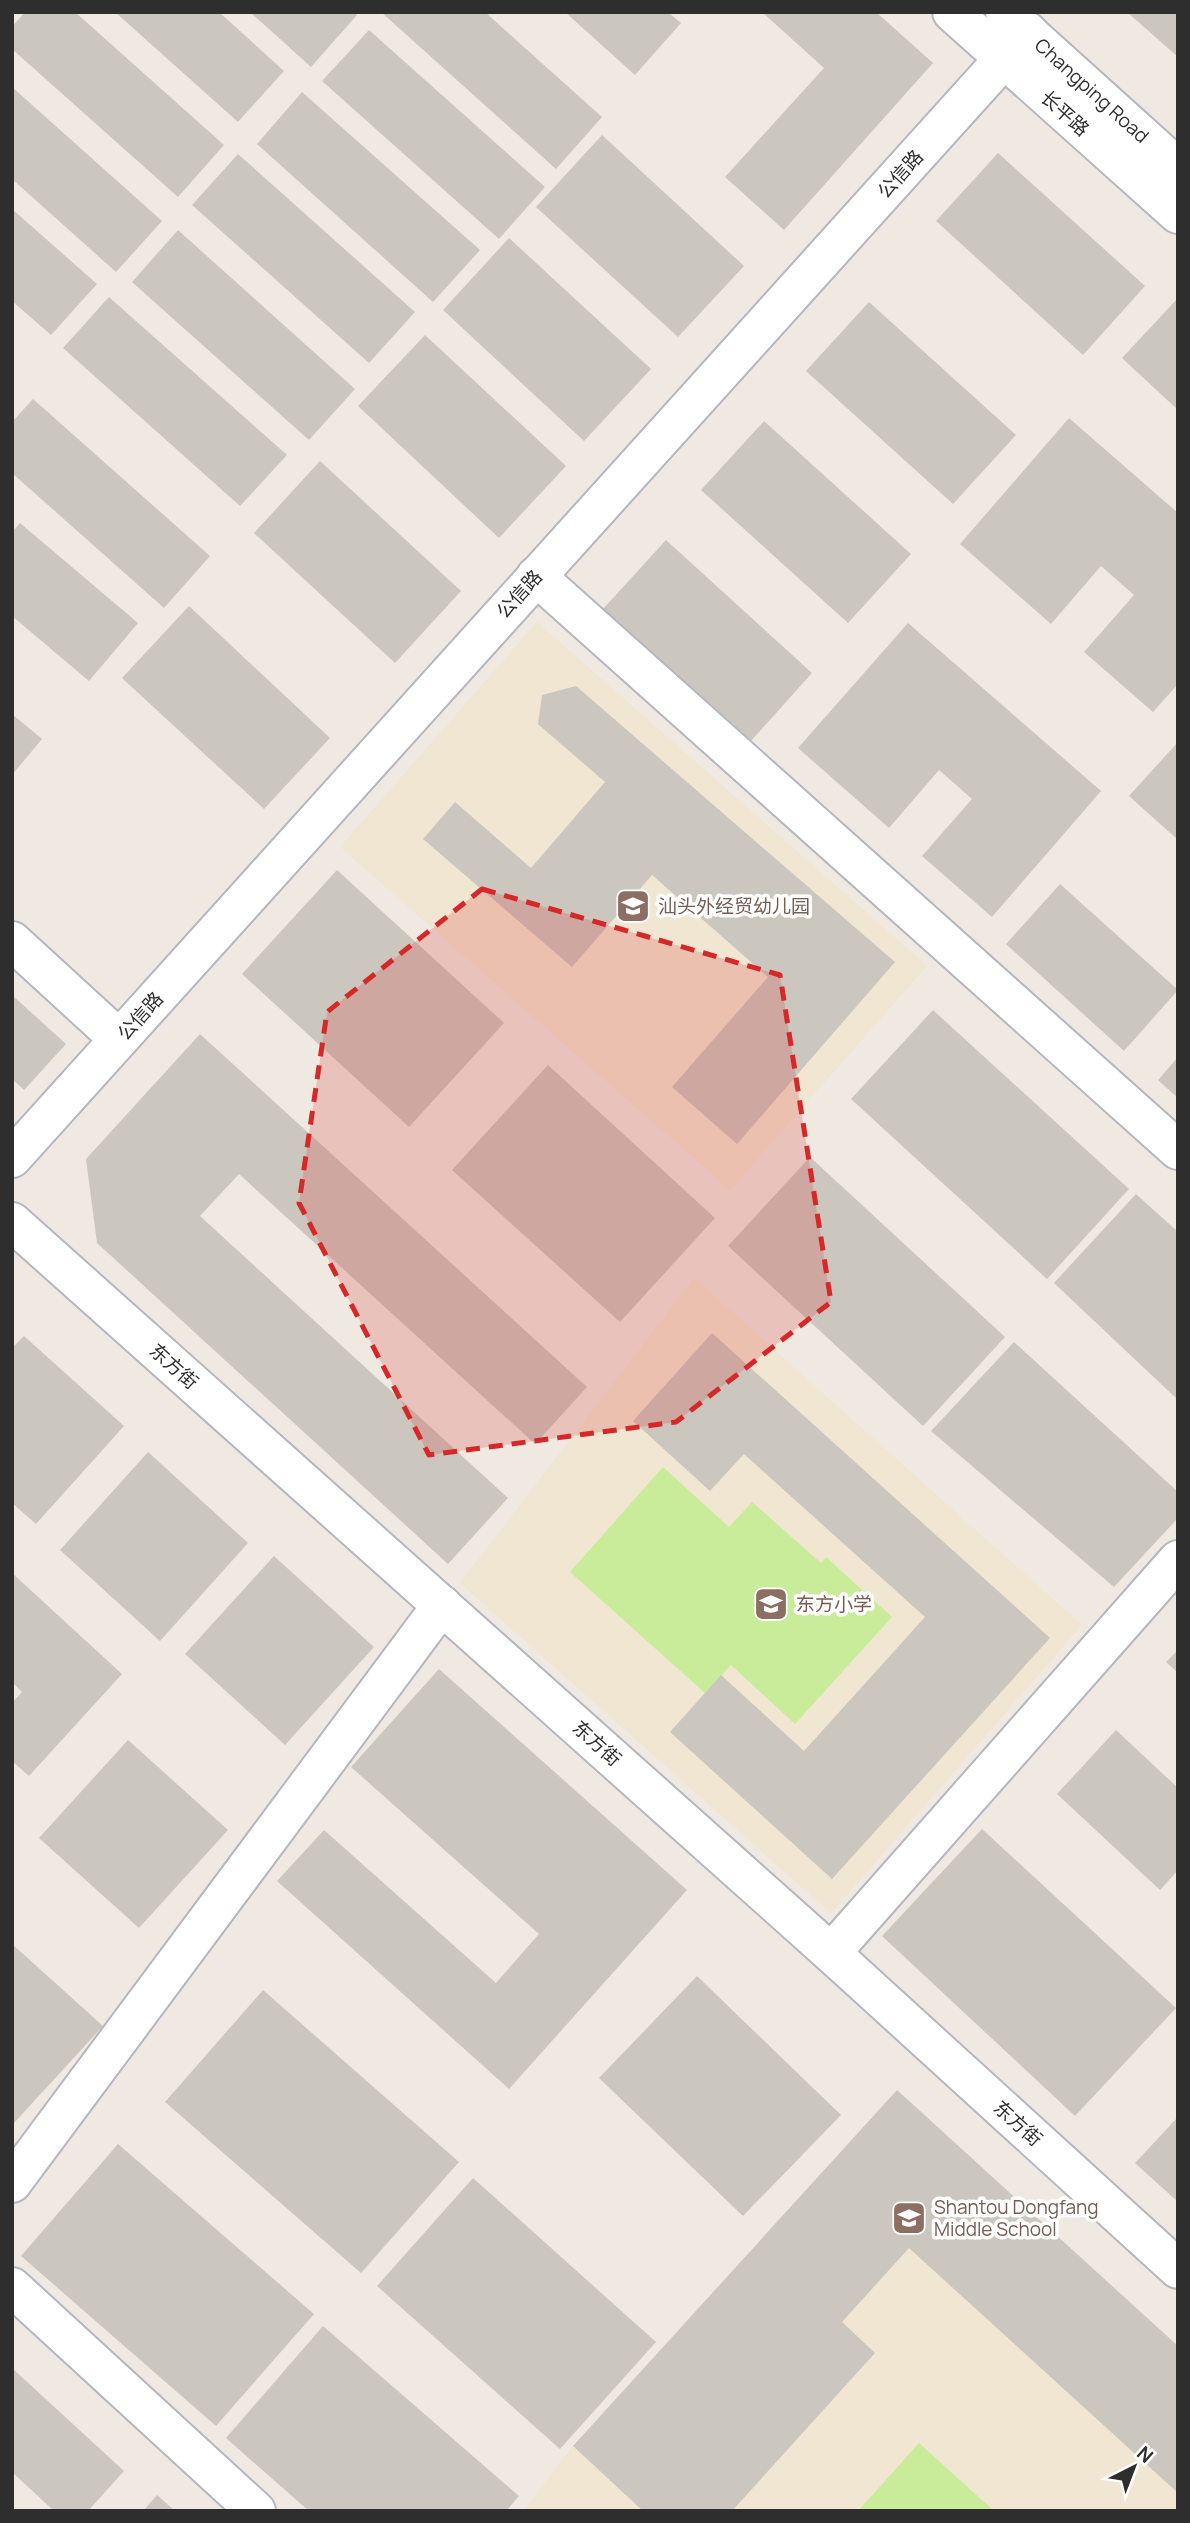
<svg xmlns="http://www.w3.org/2000/svg" width="1190" height="2523" font-family="Manrope,'Noto Sans SC',sans-serif">
  <rect width="100%" height="100%" fill="#efe9e1"/>
  <!-- education -->
  <g fill="#f0e6d1">
    <polygon points="537,622 927,966 730,1190 340,847"/>
    <polygon points="694,1278 1082,1625 831,1913 460,1583"/>
    <polygon points="897,2090 1178,2346 1178,2511 523,2511 573,2446"/>
  </g>
  <!-- pitch -->
  <g fill="#c9ec9a">
    <polygon points="663,1467 729,1527 752,1502 821,1563 826,1557 892,1617 795,1724 731,1665 705,1693 570,1572"/>
    <polygon points="919,2443 994,2511 858,2511"/>
  </g>
  <!-- building -->
  <g fill="#cbc7bf">
    <polygon points="25,12 75,12 224,145 178,197 12,49 12,27"/>
    <polygon points="115,12 219,12 284,71 238,122"/>
    <polygon points="250,12 353,12 357,15 311,67"/>
    <polygon points="381,12 485,12 602,117 556,169"/>
    <polygon points="565,12 668,12 681,23 635,75"/>
    <polygon points="762,12 876,12 933,63 784,230 725,177 824,68"/>
    <polygon points="1127,12 1178,12 1178,57"/>
    <polygon points="369,30 545,187 499,239 322,81"/>
    <polygon points="12,87 162,221 116,272 12,179"/>
    <polygon points="302,92 480,250 433,302 257,144"/>
    <polygon points="602,135 744,266 678,337 536,207"/>
    <polygon points="998,153 1145,286 1083,355 936,221"/>
    <polygon points="238,154 415,312 369,363 192,205"/>
    <polygon points="12,209 97,284 51,335 12,301"/>
    <polygon points="178,230 355,389 309,440 132,282"/>
    <polygon points="509,238 651,369 584,441 443,310"/>
    <polygon points="109,297 287,455 240,506 63,348"/>
    <polygon points="1178,298 1178,410 1122,358"/>
    <polygon points="869,302 1016,435 953,504 806,371"/>
    <polygon points="425,335 566,466 499,538 358,406"/>
    <polygon points="33,399 210,556 164,608 12,473 12,422"/>
    <polygon points="1069,418 1178,513 1178,684 1153,712 1084,652 1134,595 1101,566 1051,624 960,544"/>
    <polygon points="764,421 911,554 848,623 701,490"/>
    <polygon points="320,461 461,591 395,663 254,533"/>
    <polygon points="20,523 138,623 89,681 12,616 12,532"/>
    <polygon points="666,540 812,673 750,742 603,609"/>
    <polygon points="189,606 330,738 264,809 122,678"/>
    <polygon points="908,623 1101,791 992,917 922,856 972,799 939,770 889,828 798,748"/>
    <polygon points="576,686 895,962 737,1144 672,1087 768,977 652,875 572,967 423,839 455,802 531,868 605,782 538,724 542,695"/>
    <polygon points="12,714 42,739 12,775"/>
    <polygon points="1178,742 1178,840 1129,796"/>
    <polygon points="337,870 504,1023 409,1127 242,974"/>
    <polygon points="1060,884 1178,990 1124,1051 1006,944"/>
    <polygon points="12,995 66,1044 24,1090 12,1079"/>
    <polygon points="933,1010 1129,1189 1047,1279 851,1099"/>
    <polygon points="200,1034 587,1387 535,1444 239,1174 200,1216 508,1498 448,1564 97,1243 86,1159"/>
    <polygon points="1178,1057 1178,1098 1158,1080"/>
    <polygon points="548,1065 715,1218 620,1322 452,1170"/>
    <polygon points="810,1157 1005,1337 923,1426 728,1246"/>
    <polygon points="1136,1194 1178,1232 1178,1400 1054,1283"/>
    <polygon points="712,1333 1050,1638 832,1879 670,1732 721,1675 804,1751 925,1617 744,1454 710,1491 633,1421"/>
    <polygon points="24,1336 124,1426 36,1524 12,1503 12,1348"/>
    <polygon points="1014,1342 1178,1492 1178,1518 1114,1587 931,1431"/>
    <polygon points="148,1452 248,1543 160,1641 60,1550"/>
    <polygon points="274,1556 374,1647 285,1745 185,1654"/>
    <polygon points="12,1573 122,1674 29,1776 12,1761 12,1703 22,1692 12,1682"/>
    <polygon points="1178,1650 1178,1673 1166,1662"/>
    <polygon points="439,1669 687,1890 509,2089 277,1881 324,1830 496,1983 539,1934 351,1767"/>
    <polygon points="1116,1730 1178,1788 1178,1870 1160,1890 1057,1794"/>
    <polygon points="128,1740 228,1830 139,1928 39,1838"/>
    <polygon points="982,1829 1176,2008 1075,2116 882,1936"/>
    <polygon points="12,1944 103,2026 14,2123 12,2122"/>
    <polygon points="697,1976 841,2115 743,2216 599,2078"/>
    <polygon points="263,1990 459,2162 361,2273 165,2102"/>
    <polygon points="897,2090 1178,2346 1178,2493 909,2248 842,2322 875,2353 732,2511 643,2511 573,2446"/>
    <polygon points="1178,2117 1178,2202 1135,2163"/>
    <polygon points="118,2144 314,2314 216,2426 21,2256"/>
    <polygon points="473,2178 656,2342 560,2449 377,2286"/>
    <polygon points="323,2326 519,2496 506,2511 309,2511 226,2438"/>
    <polygon points="12,2368 124,2471 88,2511 54,2511 12,2472"/>
    <polygon points="157,2495 175,2511 143,2511"/>
  </g>
  <g fill="none" stroke-linecap="round" stroke-linejoin="round">
    <!-- minor casing -->
    <g stroke="#b4b7c1" stroke-width="42">
      <g id="minor">
        <polyline points="536,576 1178,1150"/>
        <polyline points="12,941 119,1039"/>
        <polyline points="12,1222 831,1953 1178,2269"/>
        <polyline points="831,1953 1178,1560"/>
        <polyline points="12,2183 442,1605"/>
        <polyline points="12,2287 256,2511"/>
      </g>
    </g>
    <!-- tertiary casing -->
    <g stroke="#b4b7c1" stroke-width="42">
      <g id="tertiary">
        <polyline points="952,12 1178,214"/>
        <path id="s1" d="M 1005,12 L 1178,168"/>
        <polyline points="12,1158 1028,32"/>
      </g>
    </g>
    <!-- minor -->
    <use href="#minor" stroke="#fff" stroke-width="38"/>
    <!-- tertiary -->
    <use href="#tertiary" stroke="#fff" stroke-width="38"/>
  </g>
  <!-- marked area -->
  <path fill="#d62828" fill-opacity="0.2" stroke="#d62828" stroke-width="5" stroke-dasharray="14 9" stroke-linejoin="round" d="M 482,889 L 780,975 L 831,1302 L 676,1422 L 429,1455 L 299,1203 L 327,1012 Z"/>
  <!-- icons -->
  <defs>
    <g id="school-square" transform="scale(1.75)"><rect x="-9" y="-9" width="18" height="18" rx="4" fill="#8d6e63" stroke="#fff"/><path d="M0-5L7-2L0 1L-7-2ZM-4 1L0 2.5L4 1V4Q0 6-4 4Z" fill="#fff"/></g>
  </defs>
  <g fill-rule="evenodd">
    <use href="#school-square" x="633" y="906"/>
    <use href="#school-square" x="771" y="1604"/>
    <use href="#school-square" x="909" y="2218"/>
  </g>
  <g text-anchor="middle" dominant-baseline="central" stroke-width="7" stroke-linejoin="round" paint-order="stroke">
    <!-- street labels -->
    <g font-size="19" fill="#2e2e2e" stroke="#fff">
      <text stroke="none"><textPath href="#s1" startOffset="117">Changping Road</textPath></text>
      <text transform="translate(1065 113) rotate(42)">长平路</text>
      <text transform="translate(900 174) rotate(-48)">公信路</text>
      <text transform="translate(519 594) rotate(-48)">公信路</text>
      <text transform="translate(140 1016) rotate(-48)">公信路</text>
      <text transform="translate(174 1366) rotate(42)">东方街</text>
      <text transform="translate(597 1743) rotate(42)">东方街</text>
      <text transform="translate(1018 2123) rotate(42)">东方街</text>
    </g>
    <!-- education labels -->
    <g font-size="19" fill="#785e54" stroke="#fff" text-anchor="start">
      <text x="658" y="906">汕头外经贸幼儿园</text>
      <text x="796" y="1604">东方小学</text>
      <text x="934" y="2207">Shantou Dongfang<tspan x="934" dy="22">Middle School</tspan></text>
    </g>
  </g>
  <!-- border -->
  <rect width="1190" height="2523" fill="none" stroke="#2e2e2e" stroke-width="28"/>
  <!-- north arrow -->
  <g transform="translate(1134 2467) rotate(42)" stroke="#ffffff" stroke-width="5" paint-order="stroke">
  <path d="M0-5L12 26L0 18L-12 26Z" fill="#2e2e2e"/>
  <text y="-10" font-size="19" font-weight="bold" text-anchor="middle" fill="#2e2e2e">N</text>
  </g>
</svg>
